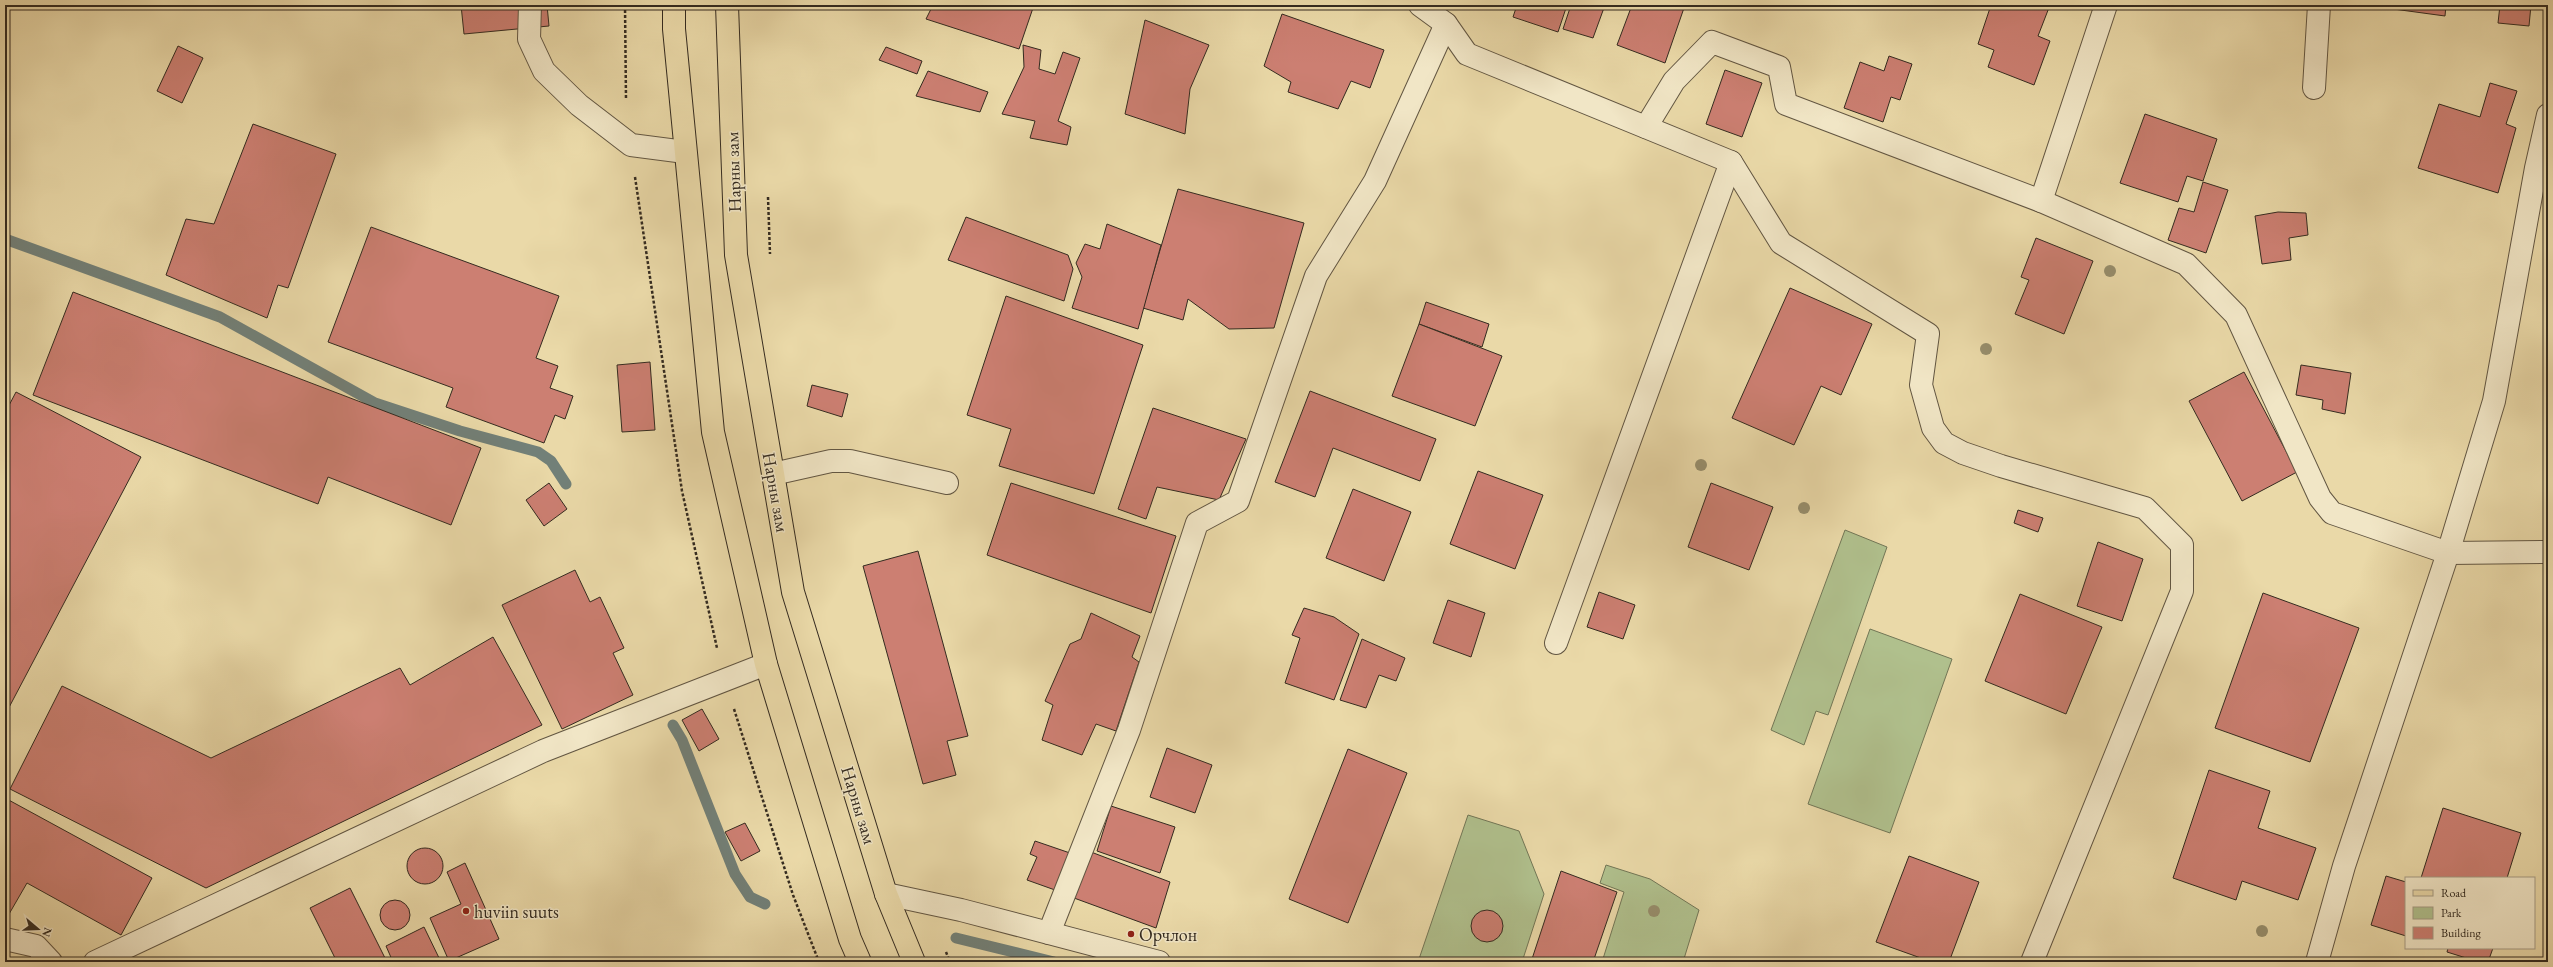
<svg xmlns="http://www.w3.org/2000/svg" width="2553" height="967" font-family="'EB Garamond',serif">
  <rect width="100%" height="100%" fill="#ead9a8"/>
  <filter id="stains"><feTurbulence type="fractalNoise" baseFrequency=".005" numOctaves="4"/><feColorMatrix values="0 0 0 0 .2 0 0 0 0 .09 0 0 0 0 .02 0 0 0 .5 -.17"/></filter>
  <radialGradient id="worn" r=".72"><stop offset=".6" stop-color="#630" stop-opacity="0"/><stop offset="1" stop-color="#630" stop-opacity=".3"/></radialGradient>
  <!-- green -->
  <g fill="#b0c08d" stroke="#727656">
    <polygon points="1845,530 1887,547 1828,715 1816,711 1804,745 1771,730"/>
    <polygon points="1870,629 1952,659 1890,833 1808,804"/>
    <polygon points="1468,815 1519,831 1544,894 1522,962 1418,962"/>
    <polygon points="1606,865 1650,879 1699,910 1683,962 1602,962 1624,892 1600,883"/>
  </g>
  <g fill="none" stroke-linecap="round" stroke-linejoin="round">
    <!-- stream -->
    <g stroke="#728078" stroke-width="11">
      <polyline points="5,239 220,317 375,403 460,431 538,452 551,461 566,484"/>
      <polyline points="673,725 682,740 735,874 750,897 765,904"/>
      <polyline points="956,938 1054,962"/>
    </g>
  </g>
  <!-- building -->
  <g fill="#cc7f72" stroke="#342b20">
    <polygon points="461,5 547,5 549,26 464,34"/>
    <polygon points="933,5 1034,5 1019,49 926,19"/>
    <polygon points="1517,5 1567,5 1558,32 1513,17"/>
    <polygon points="1571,5 1605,5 1593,38 1563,29"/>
    <polygon points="1632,5 1685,5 1665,63 1617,45"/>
    <polygon points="1991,5 2050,5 2038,36 2050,41 2034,85 1988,67 1994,50 1978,44"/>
    <polygon points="2364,5 2446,5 2445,16"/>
    <polygon points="2500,5 2531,5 2529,26 2498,23"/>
    <polygon points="1282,14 1384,50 1370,88 1351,81 1338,109 1288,92 1291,82 1264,66"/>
    <polygon points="1145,20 1209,45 1190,89 1185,134 1125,114"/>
    <polygon points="1023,45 1041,50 1039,69 1055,74 1063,52 1080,58 1058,121 1071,127 1067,145 1030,138 1035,121 1002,114 1024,67"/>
    <polygon points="178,46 203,58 182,103 157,91"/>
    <polygon points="886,47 922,61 917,74 879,60"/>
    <polygon points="1889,56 1912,64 1900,100 1891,97 1883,122 1844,108 1860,62 1884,71"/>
    <polygon points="1725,70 1762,83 1742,137 1706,124"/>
    <polygon points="928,71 988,92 980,112 916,96"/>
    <polygon points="2490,83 2517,91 2506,124 2516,128 2498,193 2418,168 2439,104 2480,117"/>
    <polygon points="2145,114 2217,139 2203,181 2187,176 2178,202 2120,183"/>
    <polygon points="253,124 336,154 288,288 278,285 267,318 166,275 186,219 214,224"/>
    <polygon points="2203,182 2228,190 2206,253 2168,240 2179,208 2194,212"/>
    <polygon points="1178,189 1304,223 1274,328 1229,329 1188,299 1183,320 1143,308"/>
    <polygon points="2278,212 2306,213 2308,235 2289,238 2291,260 2262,264 2255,216"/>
    <polygon points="966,217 1068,255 1073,269 1064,301 948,260"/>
    <polygon points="1107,224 1161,245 1138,329 1072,308 1082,277 1076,263 1085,244 1100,249"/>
    <polygon points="371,227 559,296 536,358 558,366 550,388 573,396 565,419 555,415 544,443 446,407 453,388 328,342"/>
    <polygon points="2036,238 2093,261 2064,334 2015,314 2029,280 2021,277"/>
    <polygon points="1790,288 1872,324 1841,395 1821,386 1794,445 1732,418"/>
    <polygon points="73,292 481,448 451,525 328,477 318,504 33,395"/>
    <polygon points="1006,296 1143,345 1094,494 999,466 1011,429 967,415"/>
    <polygon points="1426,302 1489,324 1482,347 1419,324"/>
    <polygon points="1419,324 1502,356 1475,426 1392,396"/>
    <polygon points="650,362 655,430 622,432 617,365"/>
    <polygon points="2301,365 2351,373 2345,414 2322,409 2323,400 2296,395"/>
    <polygon points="2244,372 2297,472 2242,501 2189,401"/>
    <polygon points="812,385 848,394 842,417 807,406"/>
    <polygon points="1310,391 1436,439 1420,481 1333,448 1315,497 1275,482"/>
    <polygon points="16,392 141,457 5,715 5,413"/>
    <polygon points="1153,408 1246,439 1219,500 1157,487 1146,519 1118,509"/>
    <polygon points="1478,471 1543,495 1515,569 1450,544"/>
    <polygon points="549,483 567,509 544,526 526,500"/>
    <polygon points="1011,483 1176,536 1151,613 987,555"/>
    <polygon points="1711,483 1773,507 1749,570 1688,547"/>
    <polygon points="1353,489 1411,512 1384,581 1326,558"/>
    <polygon points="2018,510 2043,518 2038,532 2014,523"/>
    <polygon points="2098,542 2143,559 2122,621 2077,606"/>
    <polygon points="918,551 968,736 947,741 956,775 923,784 863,566"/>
    <polygon points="575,570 590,602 600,597 624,648 613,653 633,695 562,729 502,605"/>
    <polygon points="1599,592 1635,605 1623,639 1587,627"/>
    <polygon points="2263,593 2359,628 2310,762 2215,728"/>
    <polygon points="2020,594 2102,627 2066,714 1985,681"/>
    <polygon points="1448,600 1485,613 1471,657 1433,643"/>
    <polygon points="1304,608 1334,617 1359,634 1334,700 1285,683 1300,638 1292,635"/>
    <polygon points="1091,613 1140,636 1132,657 1139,662 1116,731 1096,724 1082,755 1042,740 1053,705 1045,701 1070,644 1081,639"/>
    <polygon points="493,637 542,725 206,888 10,789 62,686 211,758 400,668 410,685"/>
    <polygon points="1362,639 1405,658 1396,681 1379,675 1366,708 1340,700"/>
    <polygon points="702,709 719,739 699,751 682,720"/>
    <polygon points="1167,748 1212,765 1195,813 1150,797"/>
    <polygon points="1348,749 1407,773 1348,923 1289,899"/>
    <polygon points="2209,770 2270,791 2258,828 2316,848 2298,900 2242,881 2236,900 2173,878"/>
    <polygon points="5,798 152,878 121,935 27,883 5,921"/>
    <polygon points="1111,806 1175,827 1160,873 1097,851"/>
    <polygon points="2443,808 2521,833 2507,878 2421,878"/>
    <polygon points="745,823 760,851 741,861 725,832"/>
    <polygon points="1035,841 1070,853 1055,890 1027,880 1037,857 1030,854"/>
    <circle cx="425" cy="866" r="18"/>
    <polygon points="1091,852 1170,882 1156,928 1074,898"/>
    <polygon points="1909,856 1979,882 1949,962 1932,962 1876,942"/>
    <polygon points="465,863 499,939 449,961 430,918 461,904 447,872"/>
    <polygon points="1561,871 1617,892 1593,962 1531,962"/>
    <polygon points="2386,876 2406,882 2406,936 2371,925"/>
    <polygon points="350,888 387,962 337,962 310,908"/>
    <circle cx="395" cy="915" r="15"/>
    <circle cx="1487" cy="926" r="16"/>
    <polygon points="424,927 441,962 393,962 386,946"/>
    <polygon points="2448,948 2493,948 2488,962 2479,962 2447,952"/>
  </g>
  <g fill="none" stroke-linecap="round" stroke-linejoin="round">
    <!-- minor casing -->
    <g stroke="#625642" stroke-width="24">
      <g id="minor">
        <polyline points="530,5 529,39 544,71 579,105 631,145 685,152"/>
        <polyline points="1420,5 1446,24 1467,54 1731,162 1781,243 1928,334 1921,385 1933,428 1944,443 1963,453 2001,466 2145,508 2182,545 2182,591 2032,962"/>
        <polyline points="2314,88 2319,5"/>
        <polyline points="1646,127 1674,81 1712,42 1779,67 1786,104 2041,201 2186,264 2236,315 2320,498 2332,513 2448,553 2548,552"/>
        <polyline points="2041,201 2106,5"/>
        <polyline points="773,474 831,461 850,461 947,483"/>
        <polyline points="1556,643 1731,162"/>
        <polyline points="886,894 961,910 1159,962"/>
        <polyline points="1049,933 1129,730 1197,523 1238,501 1316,276 1375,181 1446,24"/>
        <polyline points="5,939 36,946 51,962"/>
        <polyline points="95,962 543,751 766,664"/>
        <polyline points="2317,962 2344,866 2448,553 2494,401 2536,168 2548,115"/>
      </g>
    </g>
    <!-- major casing -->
    <g stroke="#342b20" stroke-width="24">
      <g id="major">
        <polyline points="674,5 674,29 713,432 766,664 850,939 860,962"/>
        <polyline points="727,5 736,255 793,592 886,894 914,962"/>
      </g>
    </g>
    <!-- path -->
    <g stroke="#342b20" stroke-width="2.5" stroke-dasharray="3 2" stroke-linecap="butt">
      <polyline points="625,5 626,100"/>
      <polyline points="635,177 682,491 717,648"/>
      <polyline points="768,197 770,254"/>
      <polyline points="734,709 793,895 819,962"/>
      <polyline points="946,952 950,962"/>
    </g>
    <!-- minor -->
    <use href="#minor" stroke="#f1e6c6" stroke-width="22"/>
    <!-- major -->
    <use href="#major" stroke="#ead9a8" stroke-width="22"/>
  </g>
  <!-- trees -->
  <g fill="#978e6c">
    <circle cx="2110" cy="271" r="6"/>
    <circle cx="1986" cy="349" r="6"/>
    <circle cx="1701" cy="465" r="6"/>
    <circle cx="1804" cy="508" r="6"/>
    <circle cx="1654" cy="911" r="6"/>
    <circle cx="2262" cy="931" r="6"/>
  </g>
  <!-- markers -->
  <g fill="#8f2418" stroke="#f1e6c6" stroke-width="1.5">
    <circle cx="466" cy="911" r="4"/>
    <circle cx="1131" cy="934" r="4"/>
  </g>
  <g text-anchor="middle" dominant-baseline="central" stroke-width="3" stroke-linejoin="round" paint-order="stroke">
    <!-- street labels -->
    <g font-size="18" fill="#342b20" stroke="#f1e6c6">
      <text transform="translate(733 172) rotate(-92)">Нарны зам</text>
      <text transform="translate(776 492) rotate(80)">Нарны зам</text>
      <text transform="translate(859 805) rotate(73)">Нарны зам</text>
    </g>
    <!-- poi labels -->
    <g font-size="18" fill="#342b20" stroke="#f1e6c6" text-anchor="start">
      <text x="474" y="911">huviin suuts</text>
      <text x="1139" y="934">Орчлон</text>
    </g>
  </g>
  <!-- margin -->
  <rect width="2553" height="967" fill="none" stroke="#ead9a8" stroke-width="20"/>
  <rect x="6" y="6" width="2541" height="955" fill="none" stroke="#342b20" stroke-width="2"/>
  <rect x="10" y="10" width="2533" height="947" fill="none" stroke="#342b20"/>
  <!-- legend -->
  <rect x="2405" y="877" width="130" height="72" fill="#f1e6c6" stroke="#a59b84"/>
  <rect x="2413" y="890" width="20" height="6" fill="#ead9a8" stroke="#a59b84"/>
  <text x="2441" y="897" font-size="12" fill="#342b20">Road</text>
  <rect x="2413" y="907" width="20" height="12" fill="#b0c08d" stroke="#a59b84"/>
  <text x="2441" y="917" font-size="12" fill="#342b20">Park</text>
  <rect x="2413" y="927" width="20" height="12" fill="#cc7f72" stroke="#a59b84"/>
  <text x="2441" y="937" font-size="12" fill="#342b20">Building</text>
  <!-- north arrow -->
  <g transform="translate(38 929) rotate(109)" stroke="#f1e6c6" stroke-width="3" paint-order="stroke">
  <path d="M0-3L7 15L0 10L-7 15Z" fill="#342b20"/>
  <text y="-6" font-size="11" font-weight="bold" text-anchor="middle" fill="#342b20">N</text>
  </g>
  <rect width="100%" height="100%" filter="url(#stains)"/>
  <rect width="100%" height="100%" fill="url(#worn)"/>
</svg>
